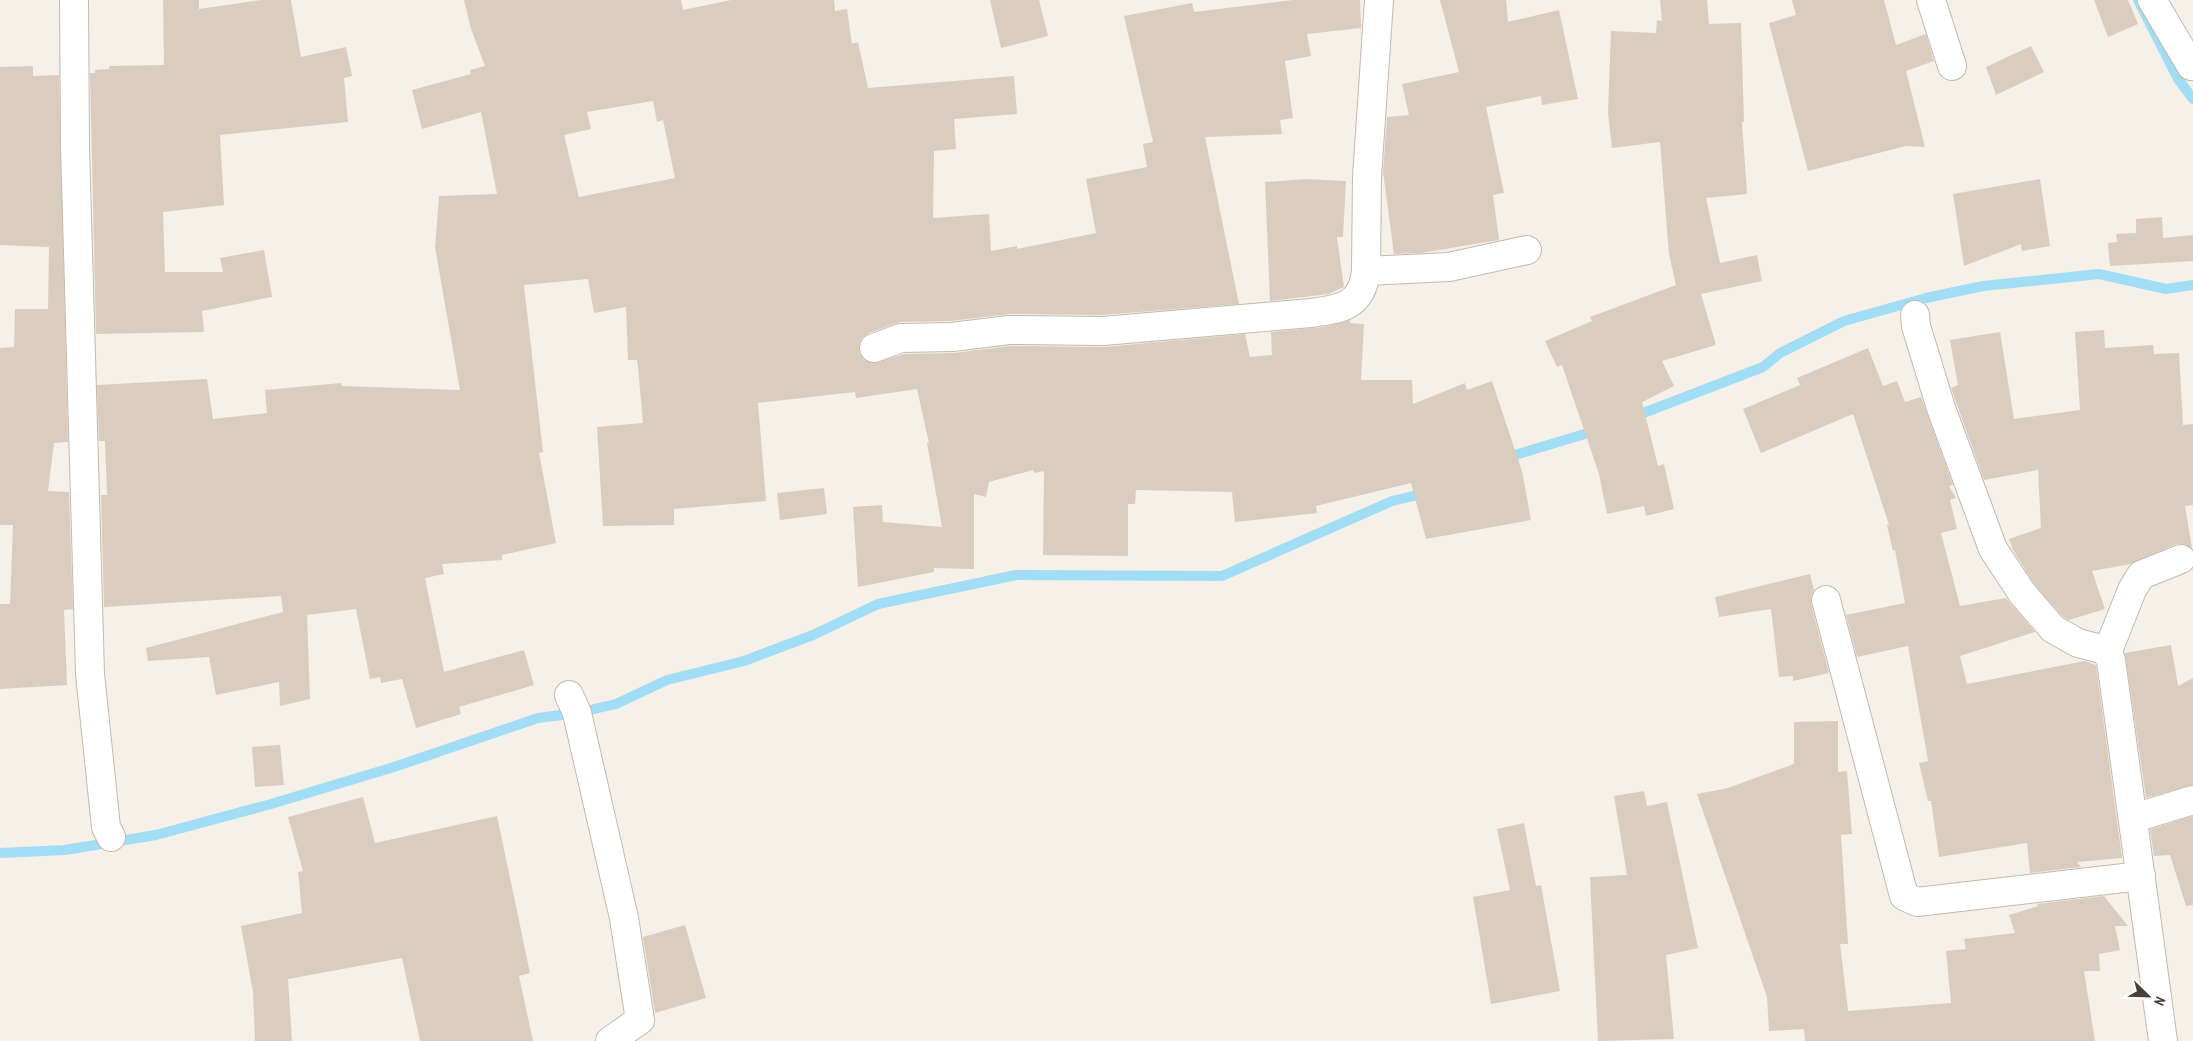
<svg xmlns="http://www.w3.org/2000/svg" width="2193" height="1041" font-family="'PT Sans Narrow',sans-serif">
  <rect width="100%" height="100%" fill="#f5f0e8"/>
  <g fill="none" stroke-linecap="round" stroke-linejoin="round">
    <!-- stream -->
    <g stroke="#a1ddf5" stroke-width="10">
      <polyline points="2138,0 2178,79 2193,99"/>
      <polyline points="1633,417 1763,367 1780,353 1844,321 1926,298 1983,286 2099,274 2166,289 2193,285"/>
      <polyline points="1505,458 1598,430"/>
      <polyline points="0,853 65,850 156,835 271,804 394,767 538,718 577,713 616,704 667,680 744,661 813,635 878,604 1016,575 1222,576 1392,501 1426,493"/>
    </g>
  </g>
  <!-- building -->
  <g fill="#dacdc0" fill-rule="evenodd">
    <polygon points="163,0 199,0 199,9 261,0 291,0 301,57 346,47 352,76 344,78 348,122 220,135 224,205 163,212 165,272 223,272 220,258 264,250 272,297 202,311 204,332 96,334 90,73 95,73 95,70 109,69 109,66 164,65"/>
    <path d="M 464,0 L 681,0 L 683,10 L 731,0 L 834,0 L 835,11 L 847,9 L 852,44 L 858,42 L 868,88 L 1014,76 L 1017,114 L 954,119 L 956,149 L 934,151 L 933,218 L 989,214 L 991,251 L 1017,246 L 1017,249 L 1096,233 L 1086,179 L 1147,167 L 1143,144 L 1153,142 L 1124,16 L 1192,3 L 1194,12 L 1293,0 L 1360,0 L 1361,28 L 1307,34 L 1311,56 L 1285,61 L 1293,118 L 1280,120 L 1282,134 L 1205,137 L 1239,304 L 1102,315 L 1009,314 L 951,321 L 900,322 L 869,333 L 862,338 L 859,345 L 859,353 L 864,360 L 872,363 L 904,354 L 954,353 L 1010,346 L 1104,347 L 1245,334 L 1250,357 L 1272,355 L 1271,332 L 1324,327 L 1350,320 L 1350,323 L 1364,324 L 1361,380 L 1412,380 L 1413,404 L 1465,383 L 1467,390 L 1492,381 L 1522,471 L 1531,520 L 1426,539 L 1411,483 L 1316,506 L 1317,513 L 1235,522 L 1232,492 L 1136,490 L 1135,504 L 1128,504 L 1128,556 L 1043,555 L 1044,471 L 1034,473 L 1033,470 L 989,482 L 986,497 L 974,494 L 974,569 L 934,568 L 934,572 L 858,587 L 853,507 L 882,505 L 883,522 L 942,527 L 927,443 L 929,443 L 917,389 L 856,398 L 855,392 L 758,403 L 766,501 L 674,509 L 674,525 L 603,526 L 597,427 L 643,423 L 638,367 L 637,360 L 628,360 L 626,307 L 594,313 L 588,279 L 524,285 L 543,452 L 539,453 L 556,543 L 502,555 L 502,560 L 442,564 L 444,574 L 425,578 L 444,672 L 524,650 L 534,685 L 459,707 L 461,714 L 416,728 L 402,679 L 381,683 L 380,677 L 370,679 L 356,609 L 307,615 L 310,699 L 280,706 L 279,682 L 216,695 L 209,657 L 148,661 L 146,648 L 283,612 L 281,596 L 104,607 L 101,495 L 107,495 L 105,441 L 99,441 L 97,385 L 207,379 L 213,419 L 267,413 L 265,390 L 341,383 L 342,386 L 460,390 L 435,247 L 439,196 L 497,194 L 481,112 L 422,129 L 412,90 L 471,74 L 470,70 L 485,66 L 471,29 ZM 653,101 L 657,122 L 663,120 L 675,178 L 579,197 L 564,135 L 591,129 L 587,112 Z"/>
    <polygon points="990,0 1039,0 1048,36 1001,48"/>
    <polygon points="1440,0 1506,0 1508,22 1559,10 1578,99 1542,105 1541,96 1486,107 1504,193 1493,195 1499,240 1421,253 1394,254 1383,172 1387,117 1409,115 1402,84 1459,72"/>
    <polygon points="1660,0 1707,0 1709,24 1741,23 1744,122 1742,122 1747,194 1706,198 1720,263 1757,255 1762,281 1701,294 1716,345 1662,361 1674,386 1642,402 1658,466 1664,464 1674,509 1646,516 1644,506 1607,514 1599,474 1562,365 1557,367 1545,341 1592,321 1590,317 1676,285 1669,254 1660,142 1612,148 1608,113 1611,31 1656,33 1657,20 1662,21"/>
    <polygon points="1792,0 1884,0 1896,45 1926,34 1934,61 1906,71 1925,147 1906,146 1808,171 1769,23 1796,15"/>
    <polygon points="2094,0 2128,0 2138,24 2108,37"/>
    <polygon points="2031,46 2044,72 1996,95 1986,67"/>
    <polygon points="33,66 33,76 59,75 68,442 54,443 48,491 69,492 73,609 64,610 67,685 0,689 0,604 10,604 13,525 0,525 0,348 14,347 15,309 48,309 49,247 0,245 0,67"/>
    <polygon points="1306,179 1346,181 1343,237 1337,237 1344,287 1329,294 1270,301 1265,182"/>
    <polygon points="2040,179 2050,246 2022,251 2021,244 1964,266 1953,194"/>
    <polygon points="2162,217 2163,238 2193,235 2193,261 2110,266 2108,243 2117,242 2116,234 2136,233 2136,219"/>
    <polygon points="2104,330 2105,348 2153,345 2154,354 2179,353 2183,425 2193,424 2193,505 2185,506 2192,549 2184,544 2176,544 2131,564 2092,571 2105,609 2069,620 2063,617 2034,584 2013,550 2009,539 2041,528 2038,470 1984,480 1951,388 1958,385 1950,340 2000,332 2014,419 2080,410 2075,332"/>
    <polygon points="1868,348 1883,386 1897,381 1905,402 1921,397 1953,485 1949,486 1956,498 1950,500 1957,529 1941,533 1960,606 2006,598 2035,632 1960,656 1967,684 2085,661 2096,665 2122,858 2077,862 2081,867 2030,873 2027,843 1939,857 1931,801 1928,801 1919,763 1928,761 1908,646 1857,657 1846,615 1905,603 1895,550 1893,551 1887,525 1889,525 1853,414 1761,453 1743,409 1800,385 1797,378"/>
    <polygon points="824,488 827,514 780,520 777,493"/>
    <polygon points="1810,574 1814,590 1811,596 1811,604 1829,673 1793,681 1793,676 1779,677 1771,609 1719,617 1715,597"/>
    <polygon points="2171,645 2178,686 2193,678 2193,785 2146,798 2125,653"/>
    <polygon points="1838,721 1838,772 1847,771 1852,834 1841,835 1848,944 1840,944 1848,1011 1951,1003 1946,951 1966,949 1964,939 2015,933 2009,915 2038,906 2037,904 2104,896 2128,926 2115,926 2120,950 2099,954 2100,971 2084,971 2095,1041 1805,1041 1804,1029 1769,1031 1767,997 1697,794 1728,788 1794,764 1794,722"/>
    <polygon points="280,745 284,785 255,787 252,747"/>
    <polygon points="1644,791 1647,806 1667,802 1698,948 1666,955 1674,1039 1598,1041 1590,877 1627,875 1614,796"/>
    <polygon points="363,797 375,843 497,816 530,973 519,976 533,1041 420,1041 402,958 288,979 292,1041 255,1041 253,992 241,926 302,913 298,872 303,871 288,817"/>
    <polygon points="2193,816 2193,905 2186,906 2170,855 2154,856 2150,829"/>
    <polygon points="1524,823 1536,886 1541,885 1560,991 1491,1004 1473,897 1510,890 1497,829"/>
    <polygon points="685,925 706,998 655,1013 643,937"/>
  </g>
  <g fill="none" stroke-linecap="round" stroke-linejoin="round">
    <!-- minor casing -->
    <g stroke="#c4b9ad" stroke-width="30">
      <g id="minor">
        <polyline points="74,0 75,146 90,674 106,827 111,837"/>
        <polyline points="1931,0 1952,66"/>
        <polyline points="2152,0 2191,66"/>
        <polyline points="1366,271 1449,267 1527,250"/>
        <polyline points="1915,315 1916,326 1941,408 1993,549 2022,593 2053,629 2078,643 2101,649 2107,653 2111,660 2163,1041"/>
        <path d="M 874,348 L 901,338 L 952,337 L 1009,330 L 1103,331 L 1311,313 C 1342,309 1362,306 1366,271 L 1367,177 L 1379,0"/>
        <polyline points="1826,600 1904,896 1917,902 2141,876"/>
        <polyline points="2107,653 2132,590 2141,575 2181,559"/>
        <polyline points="569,695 577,713 624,918 640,1020 610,1041"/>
        <polyline points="2134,818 2193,800"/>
      </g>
    </g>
    <!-- minor -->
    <use href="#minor" stroke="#fff" stroke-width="28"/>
  </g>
  <!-- north arrow -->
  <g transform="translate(2148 996) rotate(113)" stroke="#ffffff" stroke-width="4" paint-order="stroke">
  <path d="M0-4L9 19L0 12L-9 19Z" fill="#493f36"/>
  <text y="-8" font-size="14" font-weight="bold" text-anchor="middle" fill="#493f36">N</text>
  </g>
</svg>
